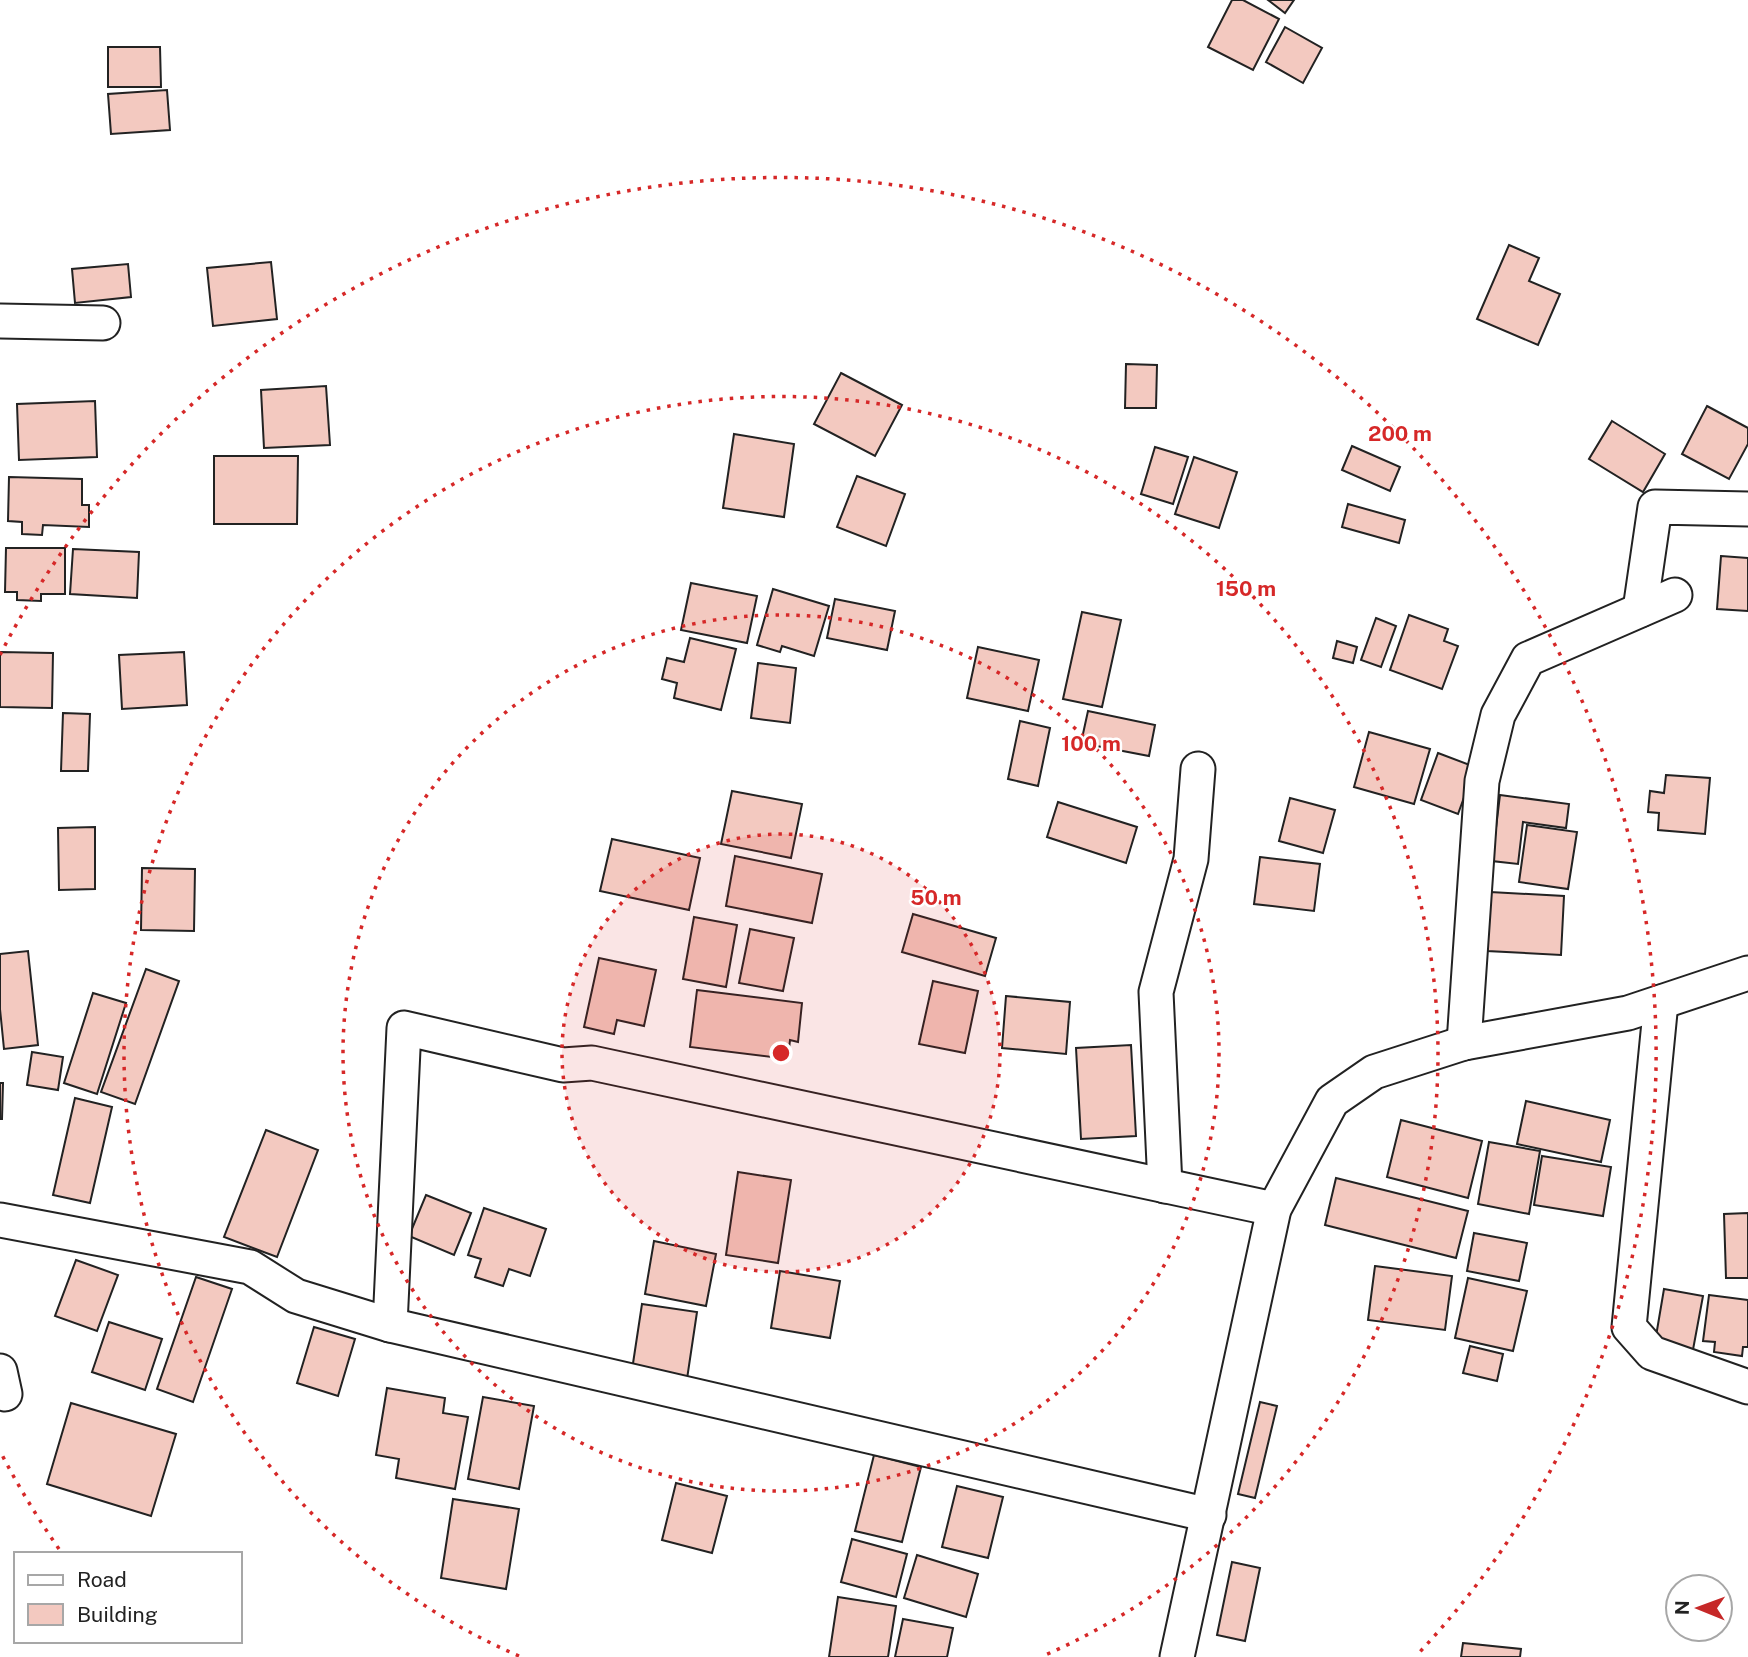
<svg xmlns="http://www.w3.org/2000/svg" width="1748" height="1657" font-family="'Public Sans',sans-serif">
  <rect width="100%" height="100%" fill="#fff"/>
  <!-- building -->
  <g fill="#f3c9c0" stroke="#222" stroke-width="2">
    <polygon points="1232,0 1243,0 1279,19 1253,70 1208,47"/>
    <polygon points="1268,0 1294,0 1285,13"/>
    <polygon points="1285,27 1322,48 1303,83 1266,62"/>
    <polygon points="108,47 160,47 161,87 108,87"/>
    <polygon points="167,90 170,130 111,134 108,94"/>
    <polygon points="1509,245 1539,258 1529,281 1560,294 1538,345 1477,319"/>
    <polygon points="271,262 277,319 213,326 207,268"/>
    <polygon points="128,264 131,297 75,303 72,269"/>
    <polygon points="1126,364 1157,365 1156,408 1125,408"/>
    <polygon points="841,373 902,405 875,456 814,424"/>
    <polygon points="326,386 330,445 264,448 261,390"/>
    <polygon points="95,401 97,457 19,460 17,404"/>
    <polygon points="1707,406 1748,428 1748,444 1729,479 1682,454"/>
    <polygon points="1612,421 1665,454 1643,492 1589,459"/>
    <polygon points="734,434 794,444 784,517 723,508"/>
    <polygon points="1352,446 1400,467 1390,491 1342,470"/>
    <polygon points="1155,447 1188,457 1173,504 1141,494"/>
    <polygon points="214,456 298,456 297,524 214,524"/>
    <polygon points="1194,457 1237,472 1219,528 1175,514"/>
    <polygon points="857,476 905,494 886,546 837,527"/>
    <polygon points="9,477 82,479 82,505 89,505 89,527 43,525 42,535 22,534 22,522 8,521"/>
    <polygon points="1348,504 1405,520 1399,543 1342,527"/>
    <polygon points="6,548 65,548 65,594 41,594 41,601 17,600 17,592 5,592"/>
    <polygon points="73,549 139,552 137,598 70,594"/>
    <polygon points="1721,556 1748,558 1748,611 1717,609"/>
    <polygon points="691,583 757,596 747,643 681,630"/>
    <polygon points="773,589 829,606 814,656 782,646 780,652 757,645"/>
    <polygon points="835,599 895,611 887,650 827,638"/>
    <polygon points="1082,612 1121,620 1102,707 1063,699"/>
    <polygon points="1409,615 1448,629 1444,641 1458,646 1442,689 1390,670"/>
    <polygon points="1376,618 1396,626 1381,667 1361,660"/>
    <polygon points="690,638 736,649 721,710 674,698 677,683 662,679 667,658 684,662"/>
    <polygon points="1337,641 1357,647 1353,663 1333,658"/>
    <polygon points="978,647 1039,660 1028,711 967,698"/>
    <polygon points="0,652 53,653 52,708 0,707"/>
    <polygon points="184,652 187,705 122,709 119,655"/>
    <polygon points="758,663 796,668 790,723 751,718"/>
    <polygon points="1088,711 1155,725 1149,756 1081,743"/>
    <polygon points="63,713 90,714 88,771 61,771"/>
    <polygon points="1020,721 1050,728 1038,786 1008,779"/>
    <polygon points="1369,732 1430,749 1414,804 1354,787"/>
    <polygon points="1438,753 1475,767 1458,814 1421,800"/>
    <polygon points="1666,775 1710,778 1705,834 1658,830 1659,813 1648,812 1650,791 1664,793"/>
    <polygon points="732,791 802,804 791,858 721,844"/>
    <polygon points="1500,795 1569,804 1566,828 1523,822 1518,864 1492,861"/>
    <polygon points="1290,798 1335,810 1323,853 1279,841"/>
    <polygon points="1058,802 1137,827 1126,863 1047,837"/>
    <polygon points="1527,825 1577,832 1568,889 1519,882"/>
    <polygon points="95,827 95,889 59,890 58,828"/>
    <polygon points="612,839 700,858 689,910 600,891"/>
    <polygon points="735,856 822,874 812,923 726,906"/>
    <polygon points="1260,857 1320,864 1314,911 1254,904"/>
    <polygon points="142,868 195,869 194,931 141,930"/>
    <polygon points="1490,892 1564,896 1561,955 1487,951"/>
    <polygon points="913,914 996,938 985,976 902,952"/>
    <polygon points="694,917 737,925 726,987 683,979"/>
    <polygon points="750,929 794,938 783,991 739,983"/>
    <polygon points="28,951 38,1045 4,1049 0,1009 0,954"/>
    <polygon points="599,958 656,970 644,1026 617,1020 614,1034 584,1027"/>
    <polygon points="146,969 179,981 135,1104 101,1092"/>
    <polygon points="933,981 978,991 965,1053 919,1044"/>
    <polygon points="697,990 802,1003 798,1042 790,1040 788,1059 690,1047"/>
    <polygon points="93,993 126,1003 97,1094 64,1083"/>
    <polygon points="1006,996 1070,1002 1066,1054 1002,1048"/>
    <polygon points="1131,1045 1136,1136 1081,1139 1076,1048"/>
    <polygon points="32,1052 63,1057 58,1090 27,1085"/>
    <polygon points="0,1083 3,1083 2,1119 0,1119"/>
    <polygon points="75,1098 112,1107 90,1203 53,1195"/>
    <polygon points="1526,1101 1610,1120 1601,1162 1517,1144"/>
    <polygon points="1401,1120 1482,1141 1468,1198 1387,1177"/>
    <polygon points="266,1130 318,1150 277,1257 224,1237"/>
    <polygon points="1489,1142 1540,1151 1529,1214 1478,1204"/>
    <polygon points="1542,1156 1611,1167 1603,1216 1534,1205"/>
    <polygon points="738,1172 791,1180 778,1263 726,1255"/>
    <polygon points="1336,1178 1468,1211 1456,1258 1325,1225"/>
    <polygon points="426,1195 471,1213 454,1255 409,1236"/>
    <polygon points="484,1208 546,1229 530,1276 509,1269 503,1286 475,1277 481,1259 468,1255"/>
    <polygon points="1748,1213 1748,1278 1726,1278 1724,1214"/>
    <polygon points="1474,1233 1527,1243 1519,1281 1467,1271"/>
    <polygon points="654,1241 716,1254 706,1306 645,1294"/>
    <polygon points="76,1260 118,1275 97,1331 55,1316"/>
    <polygon points="1375,1266 1452,1276 1445,1330 1368,1320"/>
    <polygon points="780,1271 840,1281 830,1338 771,1328"/>
    <polygon points="196,1277 232,1289 193,1402 157,1389"/>
    <polygon points="1468,1278 1527,1291 1513,1351 1455,1338"/>
    <polygon points="1664,1289 1703,1296 1692,1355 1654,1348"/>
    <polygon points="1709,1295 1748,1300 1748,1347 1743,1347 1742,1356 1714,1352 1715,1342 1703,1341"/>
    <polygon points="642,1304 697,1312 687,1379 632,1370"/>
    <polygon points="109,1322 162,1339 145,1390 92,1372"/>
    <polygon points="314,1327 355,1339 338,1396 297,1383"/>
    <polygon points="1470,1346 1503,1354 1497,1381 1463,1373"/>
    <polygon points="387,1388 445,1398 443,1413 468,1417 455,1489 396,1478 399,1459 376,1455"/>
    <polygon points="483,1397 534,1406 519,1489 468,1479"/>
    <polygon points="1260,1402 1277,1406 1255,1498 1238,1494"/>
    <polygon points="71,1403 176,1434 151,1516 47,1484"/>
    <polygon points="874,1455 921,1467 902,1542 855,1531"/>
    <polygon points="676,1483 727,1496 712,1553 662,1540"/>
    <polygon points="957,1486 1003,1497 988,1558 942,1547"/>
    <polygon points="453,1499 519,1509 506,1589 441,1578"/>
    <polygon points="852,1539 907,1554 896,1597 841,1582"/>
    <polygon points="917,1555 978,1574 966,1617 904,1598"/>
    <polygon points="1232,1562 1260,1568 1245,1641 1217,1635"/>
    <polygon points="838,1597 896,1606 888,1657 829,1657"/>
    <polygon points="903,1619 953,1628 947,1657 895,1657"/>
    <polygon points="1463,1643 1521,1649 1520,1657 1461,1657"/>
  </g>
  <g fill="none" stroke-linecap="round" stroke-linejoin="round">
    <!-- minor casing -->
    <g stroke="#222" stroke-width="37">
      <g id="minor">
        <polyline points="0,321 103,323"/>
        <polyline points="1640,610 1655,507 1748,509"/>
        <polyline points="1661,1002 1629,1327 1652,1353 1748,1387"/>
        <polyline points="1464,1043 1482,781 1498,715 1528,659 1675,595"/>
        <polyline points="1165,1186 1156,992 1191,859 1198,769"/>
        <polyline points="0,1220 250,1267 296,1296 390,1325 1209,1515"/>
        <polyline points="390,1325 404,1028 563,1065 592,1063 1274,1209"/>
        <polyline points="0,1371 5,1394"/>
        <polyline points="1177,1657 1274,1209 1332,1101 1374,1072 1464,1043 1628,1013 1748,973"/>
      </g>
    </g>
    <!-- minor -->
    <use href="#minor" stroke="#fff" stroke-width="33"/>
  </g>
  <!-- distance rings -->
  <circle cx="781" cy="1053" r="219" fill="#d62828" fill-opacity=".12"/>
  <g fill="none" stroke="#d62828" stroke-width="3.5" stroke-dasharray="3.5 7">
    <circle cx="781" cy="1053" r="219"/>
    <circle cx="781" cy="1053" r="438"/>
    <path d="M519 1656A657 657 0 1 1 1043 1656"/>
    <path d="M59 1549A876 876 0 0 1 0 1451M0 655A876 876 0 1 1 1416 1656"/>
  </g>
  <circle cx="781" cy="1053" r="10" fill="#d62828" stroke="#fff" stroke-width="3.5"/>
  <g font-size="21" text-anchor="middle" font-weight="bold" fill="#d62828" stroke="#fff" stroke-width="5" stroke-linejoin="round" paint-order="stroke">
    <text x="1400" y="441">200 m</text>
    <text x="1246" y="596">150 m</text>
    <text x="1091" y="751">100 m</text>
    <text x="936" y="905">50 m</text>
  </g>
  <!-- legend -->
  <rect x="14" y="1552" width="228" height="91" fill="#ffffff" stroke="#a7a7a7" stroke-width="2"/>
  <rect x="28" y="1575" width="35" height="10" fill="#ffffff" stroke="#a7a7a7" stroke-width="2"/>
  <text x="77" y="1587" font-size="21" fill="#222222">Road</text>
  <rect x="28" y="1604" width="35" height="21" fill="#f3c9c0" stroke="#a7a7a7" stroke-width="2"/>
  <text x="77" y="1622" font-size="21" fill="#222222">Building</text>
  <!-- north arrow -->
  <g transform="translate(1699 1608) rotate(271)"><circle r="33" fill="#ffffff" stroke="#a7a7a7" stroke-width="2"/>
  <path d="M0-5L12 26L0 18L-12 26Z" fill="#c62828"/>
  <text y="-10" font-size="19" font-weight="bold" text-anchor="middle" fill="#222222">N</text>
  </g>
</svg>
